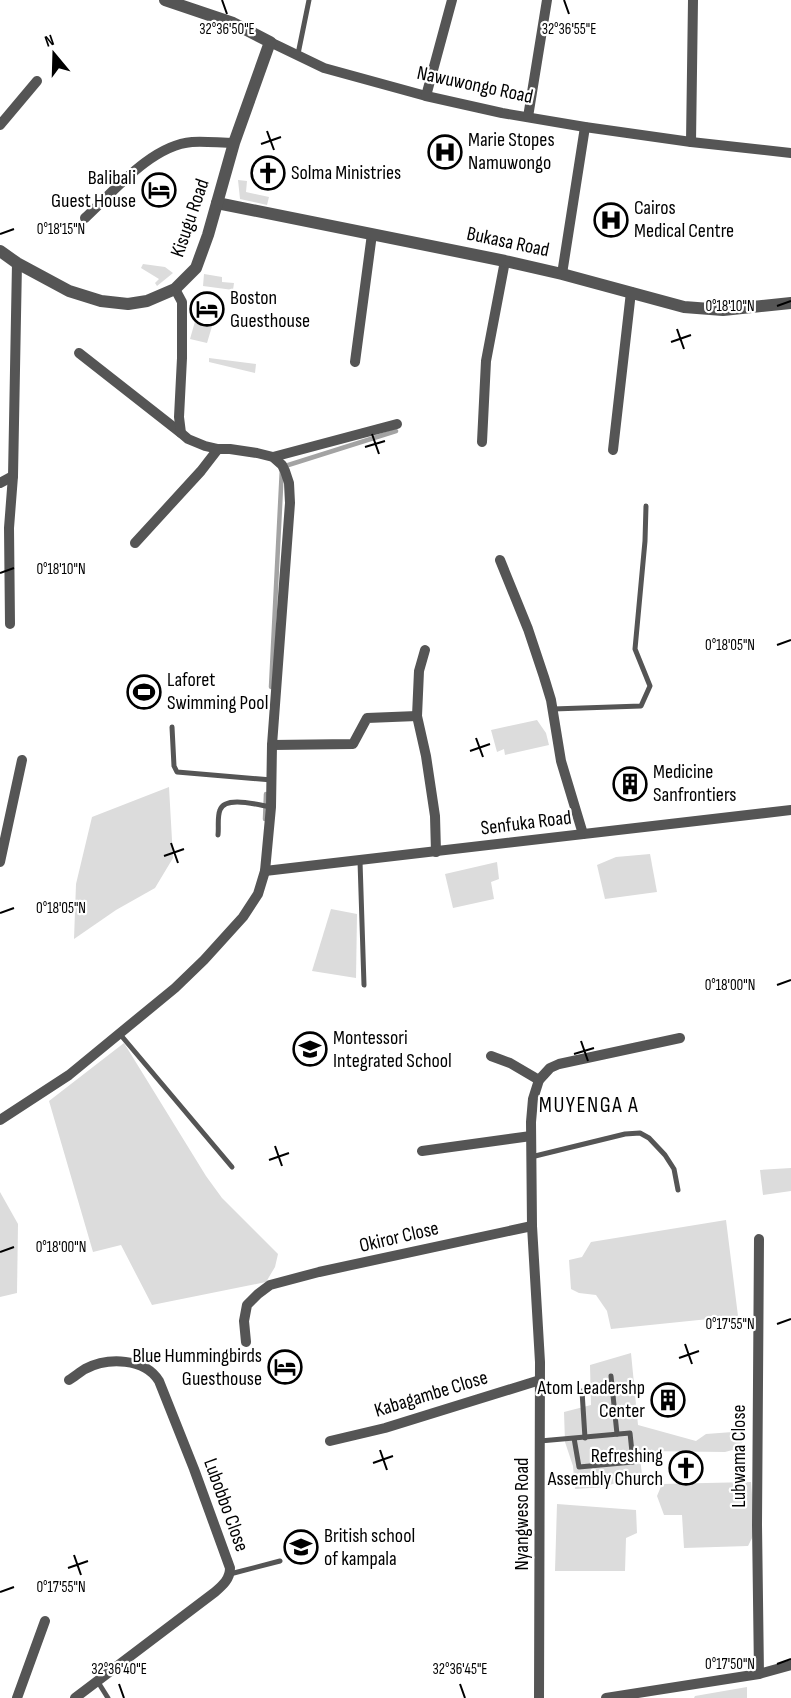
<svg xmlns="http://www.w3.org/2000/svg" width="791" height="1698" font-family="'Sofia Sans Condensed',sans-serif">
  <rect width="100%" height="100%" fill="#fff"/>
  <!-- green -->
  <g fill="#dcdcdc">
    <polygon points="238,180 247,181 246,192 269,197 267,205 240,199"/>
    <polygon points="143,264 165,267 173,273 157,286 155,283 159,279 141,268"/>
    <polygon points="204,274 222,277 222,282 234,283 233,290 203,286"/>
    <polygon points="196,318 213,323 207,343 190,339"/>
    <polygon points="209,358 256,364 255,373 209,362"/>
    <polygon points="537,720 546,733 549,745 505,755 504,749 497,752 491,730"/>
    <polygon points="169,787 173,858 155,888 116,910 74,939 76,884 92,817"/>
    <polygon points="650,854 657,892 605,899 597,865 616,857"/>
    <polygon points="497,862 499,879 491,882 494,899 453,908 445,874"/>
    <polygon points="331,909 357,914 356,978 312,971"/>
    <polygon points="124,1043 206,1176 222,1198 278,1254 275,1267 266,1282 152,1305 121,1245 93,1252 49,1101"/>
    <polygon points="791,1168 791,1191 763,1195 760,1170"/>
    <polygon points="0,1192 18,1224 17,1293 0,1297"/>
    <polygon points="726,1220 738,1316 611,1329 607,1311 596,1295 579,1293 571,1289 569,1260 582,1257 591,1242"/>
    <polygon points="631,1353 638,1425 696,1441 706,1434 746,1431 740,1448 725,1452 639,1451 642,1474 604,1487 575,1489 573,1466 565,1442 564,1412 591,1405 590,1365"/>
    <polygon points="751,1482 755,1532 748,1546 684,1548 682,1515 664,1515 657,1496 662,1484"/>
    <polygon points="557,1504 636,1510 637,1533 626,1538 625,1571 555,1571"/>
    <polygon points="747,1687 747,1698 694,1698 695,1696"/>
  </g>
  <!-- water -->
  <polygon fill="#a3a3a3" points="137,676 152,676 151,709 137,709"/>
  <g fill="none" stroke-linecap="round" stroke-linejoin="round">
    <!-- stream -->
    <g stroke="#a3a3a3" stroke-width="4.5">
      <polyline points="271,687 282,467 396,431"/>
      <polyline points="265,819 266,794"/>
    </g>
    <!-- service -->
    <g stroke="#555" stroke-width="5">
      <polyline points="298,54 309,0"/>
      <polyline points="553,709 641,706 650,686 635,649 645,541 646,506"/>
      <polyline points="172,727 174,766 177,772 272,780"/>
      <path d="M 218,835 C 219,828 217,817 220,810 C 225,795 258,805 271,807"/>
      <polyline points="360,861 364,985"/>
      <polyline points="119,1033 232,1167"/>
      <polyline points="531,1157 625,1134 640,1133 649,1138 665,1155 674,1169 678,1190"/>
      <polyline points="611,1376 617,1434"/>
      <polyline points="582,1391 585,1438"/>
      <polyline points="540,1441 630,1433 633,1462 579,1467 574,1438"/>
      <polyline points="230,1574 280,1561"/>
      <polyline points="98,1682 108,1698"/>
    </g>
    <!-- minor -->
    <g stroke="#555" stroke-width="10">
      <polyline points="270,42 324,68 426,96 502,113 585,127 691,142 791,153"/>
      <polyline points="426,96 452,0"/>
      <polyline points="528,117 547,0"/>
      <polyline points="0,125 37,81"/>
      <polyline points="691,142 693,0"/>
      <path d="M 85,218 C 114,191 152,145 192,142 C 206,141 220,143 234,143"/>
      <polyline points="562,274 585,127"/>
      <polyline points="79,353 181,433"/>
      <polyline points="355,362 372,234"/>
      <polyline points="482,442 486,361 505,261"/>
      <polyline points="613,450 631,292"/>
      <polyline points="273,457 397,424"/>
      <polyline points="0,483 13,476"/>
      <polyline points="135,543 201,471 218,449"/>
      <polyline points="500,560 528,629 544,677 551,700 561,761 583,834"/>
      <polyline points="10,624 9,528 13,476 17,263"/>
      <polyline points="425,650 419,671 417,716 426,756 435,816 436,852"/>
      <polyline points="272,745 353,744 367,718 417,716"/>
      <polyline points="0,862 22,760"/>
      <path d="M 265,871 C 441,852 616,830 791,810"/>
      <polyline points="491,1056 510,1063 539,1080"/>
      <polyline points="0,1120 69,1075 175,988 204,960 243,917 258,894 265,871 271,807 272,745 290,503 289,483 285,471 282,465 273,457 257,453 230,449 218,449 205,446 188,439 181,433 179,417 182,358 182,302 175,289"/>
      <polyline points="422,1151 531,1136"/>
      <polyline points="759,1239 757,1525 759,1674"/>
      <polyline points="246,1342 244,1321 247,1305 258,1294 270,1285 319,1272 532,1226"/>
      <path d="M 69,1380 C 74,1377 80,1372 85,1369 C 108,1357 145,1358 159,1381 L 194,1469 L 230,1568 C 230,1579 223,1585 215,1592 L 75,1698"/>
      <polyline points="330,1441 385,1428 540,1380"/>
      <polyline points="17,1698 45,1621"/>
      <polyline points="539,1698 540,1362 532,1226 531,1122 533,1099 539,1080 550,1068 559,1064 680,1038"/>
      <polyline points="606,1698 759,1674 791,1665"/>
    </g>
    <!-- tertiary -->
    <g stroke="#555" stroke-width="12">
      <polyline points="217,203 505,261 562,274 684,307 723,310 791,303"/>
      <polyline points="0,251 17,263 69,291 101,301 128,304 147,301 175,289 196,268 208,235 234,143 270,42 233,23 165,0"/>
    </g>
  </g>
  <!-- ticks -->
  <path fill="none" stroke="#000" stroke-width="2" d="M 222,0 L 227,14M 564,0 L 569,14M 267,131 L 274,150M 261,144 L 281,137M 0,234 L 14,229M 777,306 L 791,301M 677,329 L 684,349M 671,342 L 691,335M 372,434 L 379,454M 365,447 L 385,441M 0,573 L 14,568M 777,645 L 791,640M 476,738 L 483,757M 470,751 L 490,744M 171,843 L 178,863M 164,856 L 184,849M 0,913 L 14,908M 777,985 L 791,980M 581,1041 L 588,1061M 574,1054 L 594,1048M 275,1146 L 282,1166M 269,1160 L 289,1153M 0,1252 L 14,1247M 777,1324 L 791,1319M 685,1344 L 692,1364M 679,1358 L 699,1351M 380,1450 L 387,1470M 373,1463 L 393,1456M 74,1555 L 81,1575M 68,1568 L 88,1561M 0,1592 L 14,1587M 777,1664 L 791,1659M 119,1684 L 124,1698M 460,1684 L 465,1698"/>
  <!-- icons -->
  <defs>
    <g id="hospital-ring" transform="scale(1.725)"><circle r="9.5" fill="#fff" stroke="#000" stroke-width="1.5"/><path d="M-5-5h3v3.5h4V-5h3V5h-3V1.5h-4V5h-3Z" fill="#000"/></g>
    <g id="church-ring" transform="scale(1.725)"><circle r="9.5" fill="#fff" stroke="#000" stroke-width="1.5"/><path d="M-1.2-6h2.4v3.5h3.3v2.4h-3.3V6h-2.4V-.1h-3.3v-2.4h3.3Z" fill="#000"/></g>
    <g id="hotel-ring" transform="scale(1.725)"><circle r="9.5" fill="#fff" stroke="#000" stroke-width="1.5"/><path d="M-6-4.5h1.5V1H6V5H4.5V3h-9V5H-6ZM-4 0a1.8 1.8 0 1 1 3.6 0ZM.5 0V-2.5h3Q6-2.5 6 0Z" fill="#000"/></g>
    <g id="stadium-ring" transform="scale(1.725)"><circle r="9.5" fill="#fff" stroke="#000" stroke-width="1.5"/><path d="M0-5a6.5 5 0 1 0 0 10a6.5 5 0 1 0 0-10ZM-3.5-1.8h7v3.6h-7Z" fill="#000"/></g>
    <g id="building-ring" transform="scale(1.725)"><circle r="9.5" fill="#fff" stroke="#000" stroke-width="1.5"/><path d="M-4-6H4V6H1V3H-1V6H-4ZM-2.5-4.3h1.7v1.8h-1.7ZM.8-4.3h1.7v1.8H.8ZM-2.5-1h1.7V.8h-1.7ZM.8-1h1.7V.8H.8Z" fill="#000"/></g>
    <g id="school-ring" transform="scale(1.725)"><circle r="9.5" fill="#fff" stroke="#000" stroke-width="1.5"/><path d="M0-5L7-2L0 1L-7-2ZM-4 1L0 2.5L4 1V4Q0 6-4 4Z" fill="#000"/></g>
  </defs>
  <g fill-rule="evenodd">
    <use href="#hospital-ring" x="445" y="152"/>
    <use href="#church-ring" x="268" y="173"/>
    <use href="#hotel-ring" x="159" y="190"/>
    <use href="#hospital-ring" x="611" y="220"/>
    <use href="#hotel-ring" x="207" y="309"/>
    <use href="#stadium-ring" x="144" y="692"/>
    <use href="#building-ring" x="630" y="784"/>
    <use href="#school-ring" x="310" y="1049"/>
    <use href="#hotel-ring" x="285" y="1367"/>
    <use href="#building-ring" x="668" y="1400"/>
    <use href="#church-ring" x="686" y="1468"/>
    <use href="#school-ring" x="301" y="1547"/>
  </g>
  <g text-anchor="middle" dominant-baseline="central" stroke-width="4.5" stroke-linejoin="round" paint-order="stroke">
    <!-- street labels -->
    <g font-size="20" fill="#000" stroke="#fff">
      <text transform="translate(475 85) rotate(12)">Nawuwongo Road</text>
      <text transform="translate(190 218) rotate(-71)">Kisugu Road</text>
      <text transform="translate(508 242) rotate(12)">Bukasa Road</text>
      <text transform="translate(526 823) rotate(-7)">Senfuka Road</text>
      <text transform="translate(399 1237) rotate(-13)">Okiror Close</text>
      <text transform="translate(431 1394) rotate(-17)">Kabagambe Close</text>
      <text transform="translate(739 1456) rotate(-90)">Lubwama Close</text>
      <text transform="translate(226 1505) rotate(70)">Lubobbo Close</text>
      <text transform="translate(522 1514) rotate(-90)">Nyangweso Road</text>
    </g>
    <!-- poi labels -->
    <g font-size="20" fill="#000" stroke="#fff" text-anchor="start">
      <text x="468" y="140">Marie Stopes<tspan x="468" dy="23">Namuwongo</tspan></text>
      <text x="291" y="173">Solma Ministries</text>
      <text x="136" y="178" text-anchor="end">Balibali<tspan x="136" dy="23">Guest House</tspan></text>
      <text x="634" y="208">Cairos<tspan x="634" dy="23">Medical Centre</tspan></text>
      <text x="230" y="298">Boston<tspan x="230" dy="23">Guesthouse</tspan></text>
      <text x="167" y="680">Laforet<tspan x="167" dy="23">Swimming Pool</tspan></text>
      <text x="653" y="772">Medicine<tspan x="653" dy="23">Sanfrontiers</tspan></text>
      <text x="333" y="1038">Montessori<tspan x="333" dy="23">Integrated School</tspan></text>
      <text x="262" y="1356" text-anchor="end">Blue Hummingbirds<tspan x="262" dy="23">Guesthouse</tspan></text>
      <text x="645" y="1388" text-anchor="end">Atom Leadershp<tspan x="645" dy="23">Center</tspan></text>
      <text x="663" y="1456" text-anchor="end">Refreshing<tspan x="663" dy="23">Assembly Church</tspan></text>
      <text x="324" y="1536">British school<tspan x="324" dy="23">of kampala</tspan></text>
    </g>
    <!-- quarter labels -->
    <g font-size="22" letter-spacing="1.5" fill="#000" stroke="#fff">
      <text x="589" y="1105">MUYENGA A</text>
    </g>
  </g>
  <g font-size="15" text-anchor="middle" fill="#000" stroke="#fff" stroke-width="4.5" stroke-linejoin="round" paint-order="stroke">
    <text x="569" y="34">32°36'55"E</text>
    <text x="227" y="34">32°36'50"E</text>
    <text x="61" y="234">0°18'15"N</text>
    <text x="730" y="311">0°18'10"N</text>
    <text x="61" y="574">0°18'10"N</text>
    <text x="730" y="650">0°18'05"N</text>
    <text x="61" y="913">0°18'05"N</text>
    <text x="730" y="990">0°18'00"N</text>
    <text x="61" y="1252">0°18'00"N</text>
    <text x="730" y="1329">0°17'55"N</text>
    <text x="61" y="1592">0°17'55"N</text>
    <text x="730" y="1669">0°17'50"N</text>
    <text x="119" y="1674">32°36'40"E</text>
    <text x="460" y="1674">32°36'45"E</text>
  </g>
  <!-- north arrow -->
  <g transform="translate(54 54) rotate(341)" stroke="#ffffff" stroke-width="4.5" paint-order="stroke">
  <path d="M0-4.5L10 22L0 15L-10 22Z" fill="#000000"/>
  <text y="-9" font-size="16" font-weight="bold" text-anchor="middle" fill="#000000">N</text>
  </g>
</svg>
